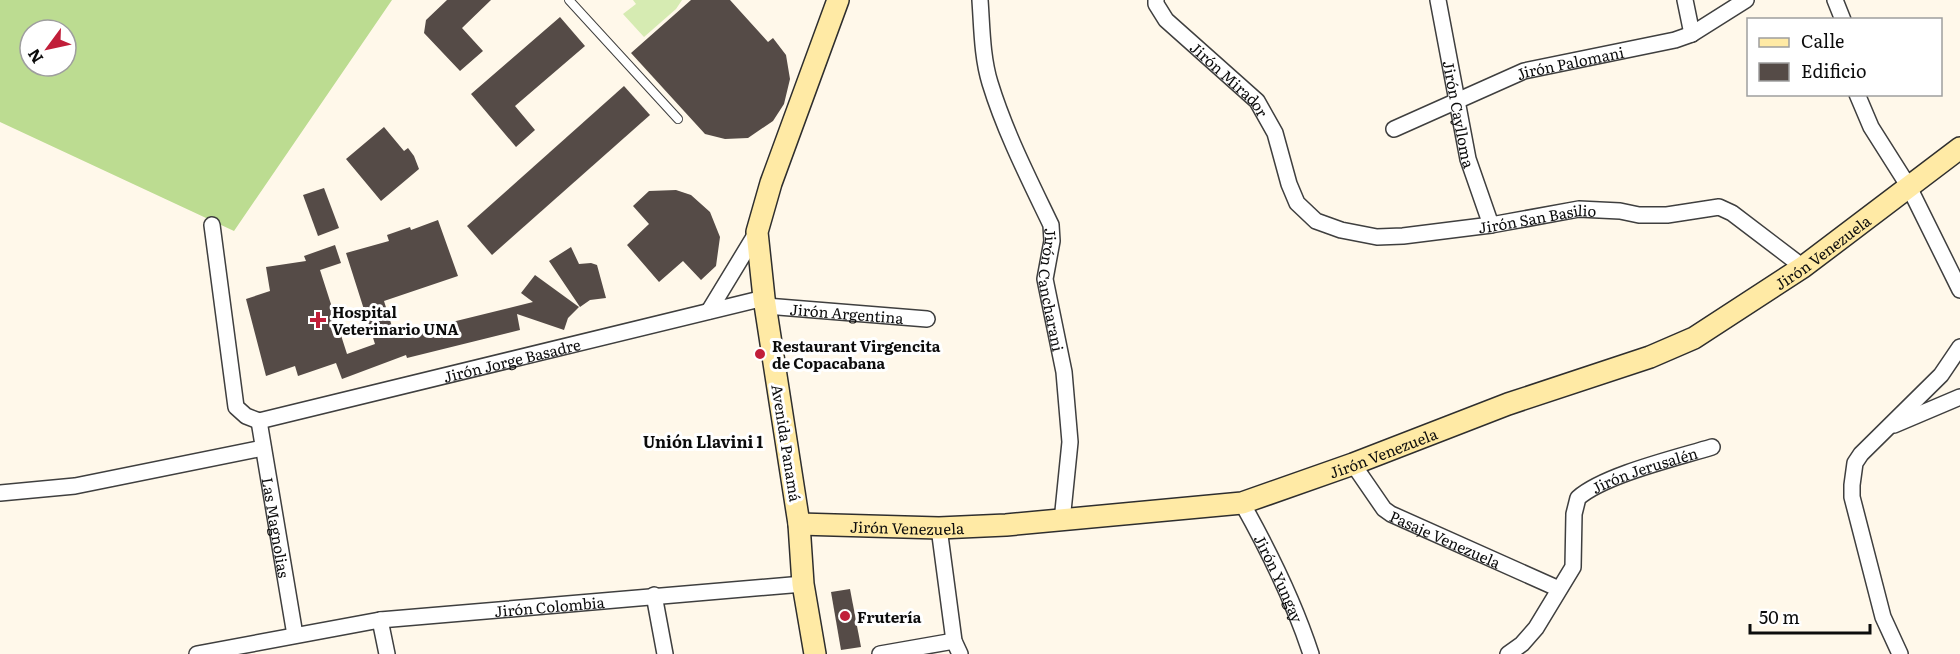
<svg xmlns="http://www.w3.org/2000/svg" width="1960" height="654" font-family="Literata,serif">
  <rect width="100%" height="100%" fill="#fff8ea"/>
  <!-- green -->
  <polygon fill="#d6ebb2" points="633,0 682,0 676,9 644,37 623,14 636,4"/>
  <!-- forest -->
  <path fill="#bcdc91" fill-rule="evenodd" d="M 0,0 L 392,0 L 234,231 L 0,122 ZM 30,30 L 66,30 L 66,66 L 30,66 Z"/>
  <!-- building -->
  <g fill="#554b47">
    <polygon points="447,0 491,0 462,28 483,51 460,71 424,33 426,20"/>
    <polygon points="691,0 730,0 768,42 773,38 786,55 790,79 784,104 773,121 748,138 725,139 705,134 631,53"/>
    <polygon points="560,17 585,46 515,106 535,130 516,147 471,94"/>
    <polygon points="624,86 650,115 492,255 467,226"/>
    <polygon points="384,127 404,151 408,148 414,156 419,169 381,201 346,159"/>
    <polygon points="324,188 339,228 318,236 303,195"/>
    <polygon points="676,190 691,195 710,212 720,237 716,266 701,280 683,261 659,282 627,245 649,224 633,206 649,191"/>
    <polygon points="438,220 458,276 384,301 395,336 533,302 521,293 535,275 579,307 568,318 564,330 517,314 520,330 407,358 406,355 342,379 336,363 298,376 295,366 266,376 246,299 270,291 266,267 306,261 304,256 335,245 341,263 320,270 347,354 375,344 346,253 389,241 387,235 410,227 411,230"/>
    <polygon points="571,247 579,264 591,263 597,265 606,298 590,300 580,307 549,261"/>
    <polygon points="850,589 861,647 841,650 831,592"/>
  </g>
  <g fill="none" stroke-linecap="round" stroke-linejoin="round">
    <!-- lane casing -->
    <g stroke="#3f3f3f" stroke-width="10">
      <polyline id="lane" points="569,0 678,119"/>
    </g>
    <!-- street casing -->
    <g stroke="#3f3f3f" stroke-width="18">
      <g id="street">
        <path id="s1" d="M 980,0 C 982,28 982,57 990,83 C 1005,132 1029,179 1051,225 L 1052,241 L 1045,279 L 1064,372 L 1070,442 L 1062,521"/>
        <path id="s2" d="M 1156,0 L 1156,4 L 1166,20 L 1257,101 L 1275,133 L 1289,184 L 1297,203 L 1316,221 L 1341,230 L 1377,237 L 1403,236 L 1491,225 L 1579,209 L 1620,211 L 1639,215 L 1667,215 L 1719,207 L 1732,213 L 1803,267"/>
        <path id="s3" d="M 1438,0 L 1468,159 L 1491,225"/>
        <polyline points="1685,0 1692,34"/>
        <polyline points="1835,0 1843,20"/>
        <polyline points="1857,94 1871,127 1909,187 1960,290"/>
        <path id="s4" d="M 1394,129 L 1524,71 L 1675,40 L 1692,34 L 1746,0"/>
        <polyline points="212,225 236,407 246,416 259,421"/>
        <path id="s5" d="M 766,306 L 927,319"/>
        <polyline points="709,311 757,232"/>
        <path id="s6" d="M 259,421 L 764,298"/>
        <path id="s7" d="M 259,421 L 295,635"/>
        <polyline points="1894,425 1960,397"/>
        <path id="s8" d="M 1353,464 L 1384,509 L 1391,514 L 1559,589"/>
        <polyline points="0,493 75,486 263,448"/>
        <path id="s9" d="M 1242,503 C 1269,551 1294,602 1311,654"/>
        <polyline points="939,528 954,641 960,654"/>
        <polyline points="654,595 665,654"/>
        <polyline points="380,620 387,654"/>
        <path id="s10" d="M 197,654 L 380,620 L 803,584"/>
        <polyline points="880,654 954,641"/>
        <path id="s11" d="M 1508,654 L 1522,644 L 1536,628 L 1573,567 L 1574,514 L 1578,498 C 1604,475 1676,458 1712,447"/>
        <polyline points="1900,654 1883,617 1852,497 1852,485 1855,463 1861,454 1941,375 1960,347"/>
      </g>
    </g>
    <!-- secondary casing -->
    <g stroke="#2e2e2e" stroke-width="24">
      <g id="secondary">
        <path id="s12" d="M 799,524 L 939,528 L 1006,525 L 1242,503 L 1353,464 L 1508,404 L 1650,357 L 1694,338 L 1803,267 L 1960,148"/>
        <polyline points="815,654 803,584 799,524 764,298 757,232 771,183 838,0"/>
      </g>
    </g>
    <!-- lane -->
    <use href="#lane" stroke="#fff" stroke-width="8"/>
    <!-- street -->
    <use href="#street" stroke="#fff" stroke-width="15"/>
    <!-- secondary -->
    <use href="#secondary" stroke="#ffeaa5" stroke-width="21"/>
  </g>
  <!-- markers -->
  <g fill="#c11e39" stroke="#fff" stroke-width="2">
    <path d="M315 311h6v6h6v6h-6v6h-6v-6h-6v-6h6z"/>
    <circle cx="760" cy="354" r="6"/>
    <circle cx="845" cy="616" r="6"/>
  </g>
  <g text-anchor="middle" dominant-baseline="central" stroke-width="6" stroke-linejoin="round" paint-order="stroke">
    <!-- street labels -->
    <g font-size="15" fill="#0c0c0c" stroke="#fff">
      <text stroke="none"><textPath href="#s4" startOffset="189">Jirón Palomani</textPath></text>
      <text stroke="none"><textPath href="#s2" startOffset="110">Jirón Mirador</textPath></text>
      <text stroke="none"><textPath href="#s3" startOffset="116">Jirón Caylloma</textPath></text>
      <text stroke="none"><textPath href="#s2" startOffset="506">Jirón San Basilio</textPath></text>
      <text stroke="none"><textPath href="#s12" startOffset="1080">Jirón Venezuela</textPath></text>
      <text stroke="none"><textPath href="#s1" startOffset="304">Jirón Cancharani</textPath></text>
      <text stroke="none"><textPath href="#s5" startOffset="81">Jirón Argentina</textPath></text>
      <text stroke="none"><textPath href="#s6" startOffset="260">Jirón Jorge Basadre</textPath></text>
      <text transform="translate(787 443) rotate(81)">Avenida Panamá</text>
      <text stroke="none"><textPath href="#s12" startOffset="594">Jirón Venezuela</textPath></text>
      <text stroke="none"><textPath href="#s11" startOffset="252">Jirón Jerusalén</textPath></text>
      <text stroke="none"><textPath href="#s12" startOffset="108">Jirón Venezuela</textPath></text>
      <text stroke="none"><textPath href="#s7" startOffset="108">Las Magnolias</textPath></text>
      <text stroke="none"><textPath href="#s8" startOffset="123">Pasaje Venezuela</textPath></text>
      <text stroke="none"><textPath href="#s9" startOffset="84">Jirón Yungay</textPath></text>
      <text stroke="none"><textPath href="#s10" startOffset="356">Jirón Colombia</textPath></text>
    </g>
    <!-- poi labels -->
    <g font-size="15" font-weight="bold" fill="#0c0c0c" stroke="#fff" text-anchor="start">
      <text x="332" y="311">Hospital<tspan x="332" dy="17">Veterinario UNA</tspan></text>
      <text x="772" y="345">Restaurant Virgencita<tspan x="772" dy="17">de Copacabana</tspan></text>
      <text x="857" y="616">Frutería</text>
    </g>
    <!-- neighbourhood labels -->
    <g font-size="16" font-weight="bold" fill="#0c0c0c" stroke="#fff">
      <text x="703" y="441">Unión Llavini 1</text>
    </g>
  </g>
  <!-- legend -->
  <rect x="1747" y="18" width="195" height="78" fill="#ffffff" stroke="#9e9e9e" stroke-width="1.5"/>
  <rect x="1759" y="38" width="30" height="9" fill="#ffeaa5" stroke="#9e9e9e" stroke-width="1.5"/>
  <text x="1801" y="48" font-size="18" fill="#0c0c0c">Calle</text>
  <rect x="1759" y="63" width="30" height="18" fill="#554b47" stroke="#9e9e9e" stroke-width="1.5"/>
  <text x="1801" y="78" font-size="18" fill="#0c0c0c">Edificio</text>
  <!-- north arrow -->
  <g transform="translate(48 48) rotate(237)"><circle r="28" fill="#ffffff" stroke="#9e9e9e" stroke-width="1.5"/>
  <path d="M0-4.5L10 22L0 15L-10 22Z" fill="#c11e39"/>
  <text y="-9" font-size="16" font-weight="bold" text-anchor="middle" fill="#0c0c0c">N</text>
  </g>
  <!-- scale -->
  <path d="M1750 624v9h120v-9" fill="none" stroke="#0c0c0c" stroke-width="3"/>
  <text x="1759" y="624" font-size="18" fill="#0c0c0c" stroke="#ffffff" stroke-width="4.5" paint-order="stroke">50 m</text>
</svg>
